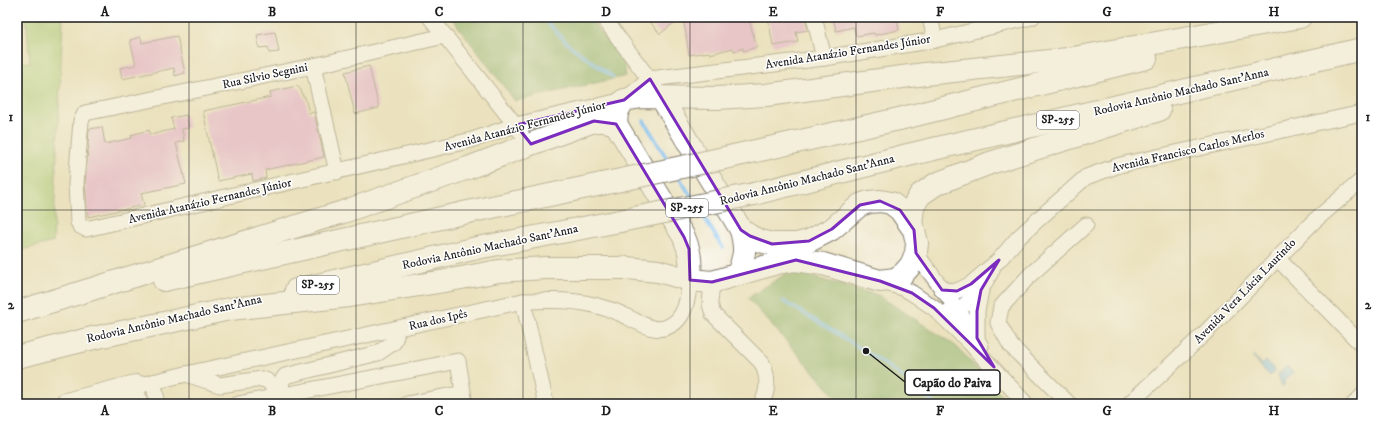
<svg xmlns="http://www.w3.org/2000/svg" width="1379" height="421" font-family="'IM FELL DW Pica',serif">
  <rect width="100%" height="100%" fill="#fff"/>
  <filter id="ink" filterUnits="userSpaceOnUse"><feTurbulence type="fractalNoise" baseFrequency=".025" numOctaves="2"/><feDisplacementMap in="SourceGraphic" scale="8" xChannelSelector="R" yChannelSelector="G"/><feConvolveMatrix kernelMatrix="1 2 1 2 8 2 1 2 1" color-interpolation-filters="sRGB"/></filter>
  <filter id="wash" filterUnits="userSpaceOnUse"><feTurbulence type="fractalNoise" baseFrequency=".012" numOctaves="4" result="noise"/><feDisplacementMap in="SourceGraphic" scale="16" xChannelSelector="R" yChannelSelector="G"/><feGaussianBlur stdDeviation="0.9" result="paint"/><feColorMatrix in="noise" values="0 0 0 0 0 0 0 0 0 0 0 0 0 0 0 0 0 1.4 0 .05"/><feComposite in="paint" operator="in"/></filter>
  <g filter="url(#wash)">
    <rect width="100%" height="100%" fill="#ebe1be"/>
    <!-- green -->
    <polygon fill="#a4cb76" stroke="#607449" points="26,17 63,17 53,242 17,251 17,63 30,62"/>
    <!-- forest -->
    <g fill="#83af67" stroke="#506642">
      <polygon points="451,17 589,17 624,63 626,76 515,101"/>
      <polygon points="790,271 878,295 956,346 1011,404 842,404 748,298"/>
    </g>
    <!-- water -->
    <g fill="#73baeb" stroke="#486b84">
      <polygon points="1254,356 1262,365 1266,361 1276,371 1270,376 1253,358"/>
      <polygon points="1287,366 1294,373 1284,381 1284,386 1282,387 1278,374"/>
    </g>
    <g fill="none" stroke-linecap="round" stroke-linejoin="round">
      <!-- stream -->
      <g stroke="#73baeb" stroke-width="3.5">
        <polyline points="542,17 569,45 613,77"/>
        <polyline points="644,121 669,162"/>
        <polyline points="678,176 693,199"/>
        <polyline points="700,211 723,248"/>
        <path d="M 783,301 C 834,332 891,363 935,404"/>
      </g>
    </g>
    <g id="blocks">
      <!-- building -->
      <g fill="#e4a5d4">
        <polygon points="646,17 681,17 660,34"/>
        <polygon points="682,17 748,17 757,47 743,51 743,48 734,51 733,48 710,54 709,52 689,55 685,28"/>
        <polygon points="768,17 805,17 808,30 796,32 798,42 773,46"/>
        <polygon points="833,17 868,17 868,19 877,17 897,17 899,30 875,35 874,33 856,36 854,27 836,31"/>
        <polygon points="275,32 279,52 269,53 268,47 259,48 257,35"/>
        <polygon points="177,36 185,73 175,76 174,68 122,79 120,68 136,65 130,40 141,37 142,43"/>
        <polygon points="369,66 379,108 355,114 345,72"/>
        <polygon points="297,86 301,90 303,97 305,97 309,113 314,112 324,157 265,170 266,178 261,179 253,181 252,174 218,181 203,111 271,97 270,92"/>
        <polygon points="186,115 189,128 182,129 184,141 176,143 186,184 141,193 144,205 88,217 85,183 88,150 89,149 88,144 89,129 102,127 105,144 132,138 131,135 149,130 150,135 174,129 171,118"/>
      </g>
    </g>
  </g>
  <g filter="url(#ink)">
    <use href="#blocks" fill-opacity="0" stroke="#847e6d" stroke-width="1"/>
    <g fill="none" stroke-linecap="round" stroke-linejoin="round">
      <!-- minor casing -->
      <g stroke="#847e6d" stroke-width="17">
        <g id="minor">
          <polyline points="430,17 521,132"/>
          <polyline points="603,17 655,87"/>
          <polyline points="814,17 824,58"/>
          <polyline points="930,17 935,40"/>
          <polyline points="444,36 313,66 85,113 81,121 76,183 78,222 80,226 86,229 472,140 516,125 624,100 650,79 824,58 935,40 1032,17"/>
          <polyline points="313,66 337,172"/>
          <path d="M 916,253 C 937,284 963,313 981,346"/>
          <polyline points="1277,258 1362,345"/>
          <path d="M 712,282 L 710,304 L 713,314 L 762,363 C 768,376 769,391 761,404"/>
          <polyline points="882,282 903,288 912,293 934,308 969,342 1026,404"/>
          <polyline points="942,290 957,291 971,284 999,260 1018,238 1043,215 1086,177 1120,165 1362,113"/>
          <polyline points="523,301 546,404"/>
          <polyline points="948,311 958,311 981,290 992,270"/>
          <polyline points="977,338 977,311 981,290"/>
          <path d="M 186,374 L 220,385 L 262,379 C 272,381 273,387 274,396"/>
          <polyline points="153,382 158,404"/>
          <polyline points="283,395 281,383 285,376 378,353 394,342 396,336 395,330"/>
          <path d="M 140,404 L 136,386 L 186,374 L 523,301 C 550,300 578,299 604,308 C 612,310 620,313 627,317 C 639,322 654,333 667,327 C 686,320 688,297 690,280"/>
          <polyline points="238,404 458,361 465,404"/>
          <polyline points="407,404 463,393"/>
          <polyline points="1069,404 1011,346 998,323 1001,307 1030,275 1086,225"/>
          <polyline points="1129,404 1205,333 1313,222 1362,180"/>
          <polyline points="1354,404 1362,396"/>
        </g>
      </g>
      <!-- highway casing -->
      <g stroke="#847e6d" stroke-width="24">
        <g id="highway">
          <path d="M 661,97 L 741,230 C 746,250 745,254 738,274"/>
          <polyline points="729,157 899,119 1146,58"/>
          <polyline points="754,194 908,155 1362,49"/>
          <polyline points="911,225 913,207 920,195 936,184 990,163 1159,110"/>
          <polyline points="164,280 468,212 602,184"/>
          <path d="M 690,280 C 691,264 691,253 684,237 L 616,124 L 617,112 L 624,100 L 642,97 L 717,98 L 766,95 L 925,74 L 1068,59 L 1300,17"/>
          <polyline points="296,290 477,248 620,221"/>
          <polyline points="17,312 343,212 468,168 531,144 594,121 605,121 616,124"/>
          <polyline points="84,340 230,309 349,296 445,281 499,271 545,268 627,268 658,271 690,280 712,282 777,263 796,260 823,264 880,281 895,279 903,274 911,265 916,253 917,243 914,230 900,210 891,203 880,201 869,202 860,205 832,229 809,241 797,244 772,244 760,241 750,236 741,230"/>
          <polyline points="17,357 97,337"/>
          <polyline points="66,404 136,386"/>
        </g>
      </g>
      <!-- minor -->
      <use href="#minor" stroke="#fff" stroke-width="15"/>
      <!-- highway -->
      <use href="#highway" stroke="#fff" stroke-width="22"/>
      <!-- highway-bridge casing -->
      <g stroke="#847e6d" stroke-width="24" stroke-linecap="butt">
        <g id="highway-bridge">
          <polyline points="602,184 729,157"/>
          <polyline points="620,221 754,194"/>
        </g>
      </g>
      <!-- highway-bridge -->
      <use href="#highway-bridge" stroke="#fff" stroke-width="22"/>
    </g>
  </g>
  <!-- marked area -->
  <path d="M0 0H1379V421H0ZM 650,79 L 741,230 L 750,236 L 772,244 L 809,241 L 832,229 L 860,205 L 880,201 L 900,210 L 914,230 L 916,253 L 942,290 L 957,291 L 971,284 L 999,260 L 981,290 L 977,311 L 977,338 L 994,367 L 934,308 L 912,293 L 880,281 L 796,260 L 712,282 L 690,280 L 689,249 L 684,237 L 616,124 L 594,121 L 531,144 L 516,125 L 624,100 Z" fill="#ebe1be" fill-opacity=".55" fill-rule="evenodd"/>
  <path fill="none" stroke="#7b2cbf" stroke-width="3" stroke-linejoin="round" d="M 650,79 L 741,230 L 750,236 L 772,244 L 809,241 L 832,229 L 860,205 L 880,201 L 900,210 L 914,230 L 916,253 L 942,290 L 957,291 L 971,284 L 999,260 L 981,290 L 977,311 L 977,338 L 994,367 L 934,308 L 912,293 L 880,281 L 796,260 L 712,282 L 690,280 L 689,249 L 684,237 L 616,124 L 594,121 L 531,144 L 516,125 L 624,100 Z"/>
  <!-- grid -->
  <path fill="none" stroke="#1c1c1c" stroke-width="1" stroke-opacity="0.55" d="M 189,17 L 189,404M 356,17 L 356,404M 523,17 L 523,404M 690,17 L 690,404M 856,17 L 856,404M 1023,17 L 1023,404M 1190,17 L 1190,404M 17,210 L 1362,210"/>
  <g text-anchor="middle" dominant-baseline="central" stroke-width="3" stroke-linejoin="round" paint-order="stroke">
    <!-- shield labels -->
    <g fill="#fff" stroke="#606060" stroke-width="1">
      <rect x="1037" y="111" width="42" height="18" rx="3"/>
      <rect x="666" y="199" width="42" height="18" rx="3"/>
      <rect x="297" y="276" width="42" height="18" rx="3"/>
    </g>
    <g font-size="11" font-weight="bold" fill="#1c1c1c">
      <text x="1058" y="120">SP-255</text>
      <text x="687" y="208">SP-255</text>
      <text x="318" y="285">SP-255</text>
    </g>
    <!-- street labels -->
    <g font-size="12" fill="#1c1c1c" stroke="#fff">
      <text transform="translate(848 52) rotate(-9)">Avenida Atanázio Fernandes Júnior</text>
      <text transform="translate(265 76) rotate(-12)">Rua Silvio Segnini</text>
      <text transform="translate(1181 92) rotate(-13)">Rodovia Antônio Machado Sant'Anna</text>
      <text transform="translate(525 126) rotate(-15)">Avenida Atanázio Fernandes Júnior</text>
      <text transform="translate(1188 151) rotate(-13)">Avenida Francisco Carlos Merlos</text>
      <text transform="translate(807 180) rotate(-14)">Rodovia Antônio Machado Sant'Anna</text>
      <text transform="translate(210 201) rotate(-13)">Avenida Atanázio Fernandes Júnior</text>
      <text transform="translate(490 247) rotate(-12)">Rodovia Antônio Machado Sant'Anna</text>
      <text transform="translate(1245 291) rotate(-46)">Avenida Vera Lúcia Laurindo</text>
      <text transform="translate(174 319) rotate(-13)">Rodovia Antônio Machado Sant'Anna</text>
      <text transform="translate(438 320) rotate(-13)">Rua dos Ipês</text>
    </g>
  </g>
  <!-- callouts -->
  <path fill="none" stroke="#1c1c1c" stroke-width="1.5" d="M866 351L905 382"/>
  <circle fill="#1c1c1c" stroke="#fff" stroke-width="1.5" cx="866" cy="351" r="4"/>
  <rect fill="#fff" stroke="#1c1c1c" stroke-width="1.5" x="905" y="370" width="95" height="25" rx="4"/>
  <g font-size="13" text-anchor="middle" font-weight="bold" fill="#1c1c1c">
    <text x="952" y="387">Capão do Paiva</text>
  </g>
  <!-- margin -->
  <rect width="1379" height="421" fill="none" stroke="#fff" stroke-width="44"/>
  <rect x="22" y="22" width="1335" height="377" fill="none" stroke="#1c1c1c" stroke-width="1.5"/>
  <g font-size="13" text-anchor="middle" font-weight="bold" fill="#1c1c1c">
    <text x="105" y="16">A</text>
    <text x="272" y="16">B</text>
    <text x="439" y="16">C</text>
    <text x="606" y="16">D</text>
    <text x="773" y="16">E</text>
    <text x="940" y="16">F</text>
    <text x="1107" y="16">G</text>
    <text x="1274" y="16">H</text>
    <text x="11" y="121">1</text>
    <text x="1368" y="121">1</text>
    <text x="11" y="309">2</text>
    <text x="1368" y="309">2</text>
    <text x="105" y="415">A</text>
    <text x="272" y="415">B</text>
    <text x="439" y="415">C</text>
    <text x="606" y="415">D</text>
    <text x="773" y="415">E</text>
    <text x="940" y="415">F</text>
    <text x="1107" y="415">G</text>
    <text x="1274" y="415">H</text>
  </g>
</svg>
